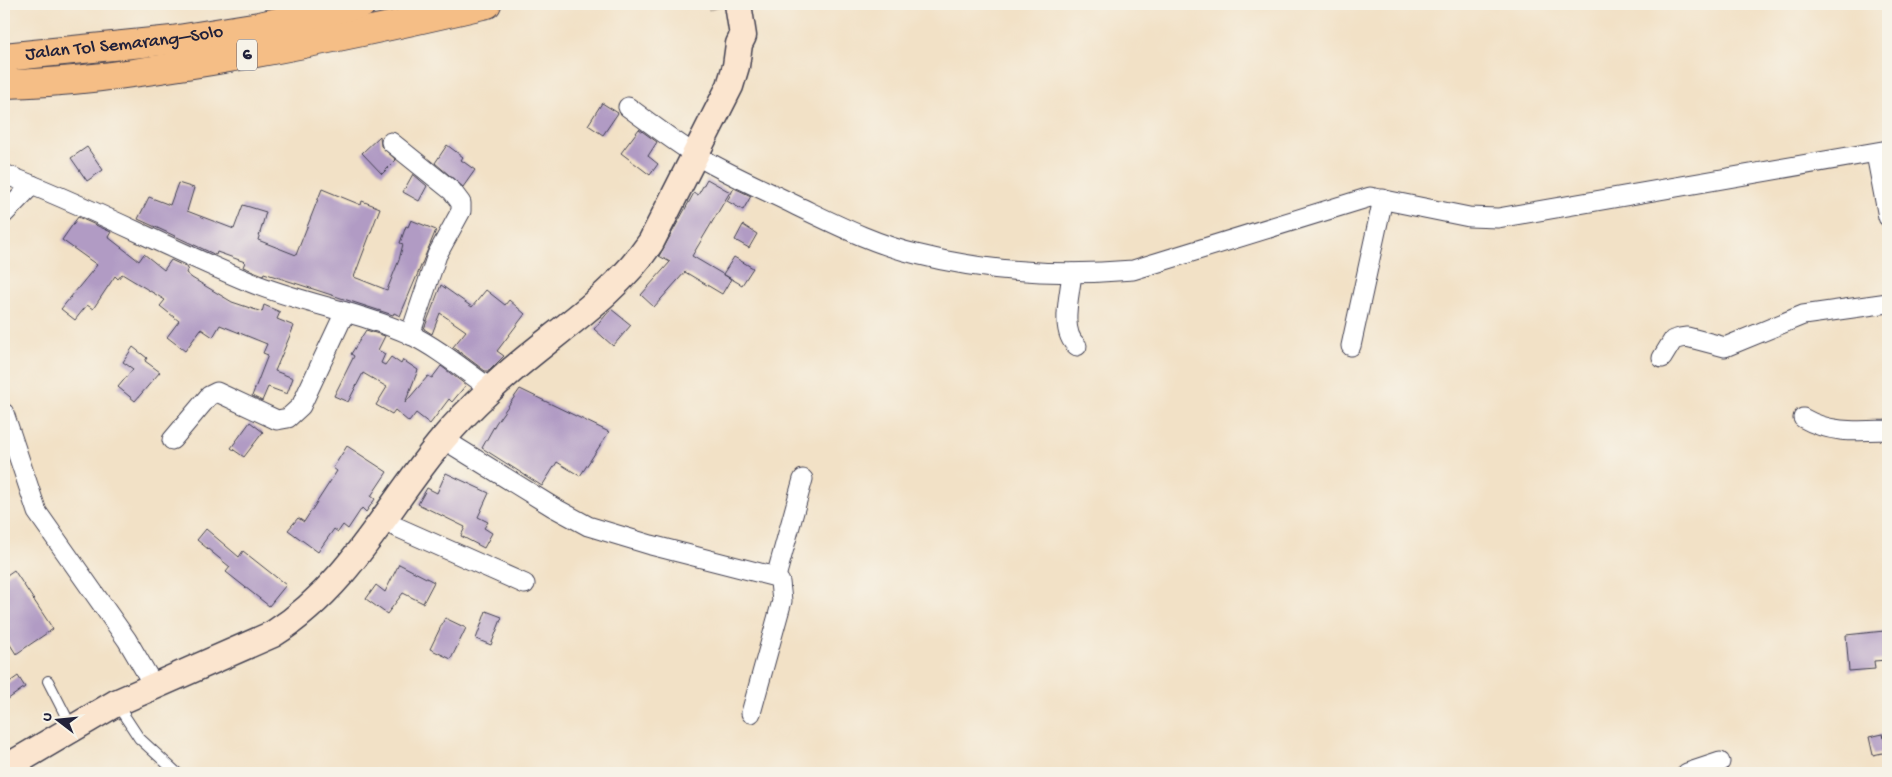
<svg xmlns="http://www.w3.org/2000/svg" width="1892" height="777" font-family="'Gochi Hand',sans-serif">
  <rect width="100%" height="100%" fill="#f7f3e8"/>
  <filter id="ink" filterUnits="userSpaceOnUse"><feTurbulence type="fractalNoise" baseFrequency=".02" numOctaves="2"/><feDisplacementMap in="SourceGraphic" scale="10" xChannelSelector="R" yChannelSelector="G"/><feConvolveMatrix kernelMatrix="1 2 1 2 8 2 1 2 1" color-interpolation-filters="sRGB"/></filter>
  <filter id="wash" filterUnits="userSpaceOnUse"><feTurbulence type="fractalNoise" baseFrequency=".0096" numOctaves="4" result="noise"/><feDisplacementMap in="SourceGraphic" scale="20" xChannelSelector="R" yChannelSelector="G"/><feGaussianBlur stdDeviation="1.12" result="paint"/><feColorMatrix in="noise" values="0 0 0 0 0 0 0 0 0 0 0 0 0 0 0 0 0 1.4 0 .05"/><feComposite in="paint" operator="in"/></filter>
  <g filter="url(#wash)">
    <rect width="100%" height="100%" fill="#f2e1c6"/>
    <g id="blocks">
      <!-- building -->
      <g fill="#b19bc4">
        <polygon points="602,103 618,113 603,135 588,125"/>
        <polygon points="639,129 657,142 648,156 658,164 650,175 621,153"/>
        <polygon points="380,136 381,146 396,160 382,174 362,153"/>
        <polygon points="447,145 463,157 461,160 475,170 463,187 435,163"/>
        <polygon points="87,147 103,170 87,181 71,158"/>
        <polygon points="413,174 427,186 419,201 403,192"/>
        <polygon points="707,179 730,192 692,256 731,279 722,294 685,272 654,307 641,295 670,262 659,256 694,193 698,195"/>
        <polygon points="178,183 194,188 187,211 234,229 243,205 266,212 258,240 296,255 322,189 361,205 362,201 380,208 354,277 387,290 399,260 403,244 400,243 406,226 408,227 411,220 436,230 400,316 394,313 393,315 264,273 263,275 243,267 245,262 217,252 216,255 138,219 149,197 170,205"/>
        <polygon points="734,188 751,196 743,210 727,201"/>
        <polygon points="78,217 111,232 108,237 139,261 144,254 164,270 171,260 188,268 186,273 192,278 232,302 262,312 264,305 280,312 277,319 294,326 275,371 293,378 287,394 268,387 262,401 252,396 268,355 263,353 267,344 220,325 213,337 201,329 185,351 167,337 179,321 160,306 165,300 122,274 118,279 115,276 93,309 87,305 75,320 61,309 97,265 62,240"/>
        <polygon points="743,225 757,234 749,248 735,240"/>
        <polygon points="734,257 753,268 742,285 723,274"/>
        <polygon points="441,285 472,307 486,290 505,305 509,300 525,314 497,351 504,356 489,371 485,371 453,347 466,331 440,313 432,334 424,329"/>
        <polygon points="611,309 631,325 613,346 594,329"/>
        <polygon points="366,330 385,336 378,350 385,354 381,363 385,365 391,357 401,364 403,360 418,370 405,403 428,376 432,378 441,366 466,385 452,402 449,399 430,424 416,413 409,422 395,410 392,414 376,405 387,387 363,373 348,402 334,396 354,356 351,354"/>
        <polygon points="133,347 147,358 145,361 160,372 135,401 118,387 133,369 123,362"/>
        <polygon points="520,389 609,432 580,476 557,462 542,486 482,448 496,423"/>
        <polygon points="250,422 263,432 244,457 231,448"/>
        <polygon points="347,446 387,472 371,496 375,499 366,512 362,508 348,529 343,525 338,532 334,529 318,552 288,530 298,518 304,522 337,471 333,468"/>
        <polygon points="446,473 489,493 478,517 488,522 484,528 492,533 484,548 461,536 465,527 418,504 427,488 437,493"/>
        <polygon points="206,529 239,557 243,551 286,585 269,606 226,572 230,567 197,540"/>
        <polygon points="399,564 434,582 423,603 403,593 387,614 366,599 376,585 385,592"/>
        <polygon points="14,570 53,629 16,654 4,635 4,577"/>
        <polygon points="486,611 502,617 491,645 476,639"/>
        <polygon points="445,618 466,628 451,659 430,649"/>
        <polygon points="1884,631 1887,660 1874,661 1875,669 1849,671 1846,635"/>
        <polygon points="18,676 25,687 4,702 4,686"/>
        <polygon points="1883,734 1887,752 1873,755 1869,737"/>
      </g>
    </g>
  </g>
  <g filter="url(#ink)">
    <use href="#blocks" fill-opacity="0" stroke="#413f50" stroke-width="1"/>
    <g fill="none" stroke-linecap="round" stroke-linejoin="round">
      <!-- secondary-tunnel -->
      <polyline stroke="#c8bbaa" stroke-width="26" stroke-dasharray="26 13" stroke-linecap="butt" points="721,4 722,7"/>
      <!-- lane casing -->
      <g stroke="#413f50" stroke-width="12">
        <g id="lane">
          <polyline points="48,681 72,728"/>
          <polyline points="116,703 139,738 177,773"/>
        </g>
      </g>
      <!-- street casing -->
      <g stroke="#413f50" stroke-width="21">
        <g id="street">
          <path d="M 628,107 C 650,123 672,140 696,155 C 727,174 763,189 797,206 C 835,224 874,244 916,254 C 986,272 1061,276 1133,270 L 1370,197 L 1469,217 L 1498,218 L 1888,150"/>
          <polyline points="391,142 452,191 461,203 461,211 437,255 410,335"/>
          <polyline points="1876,154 1888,217"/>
          <path d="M 4,174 C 87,205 165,247 247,281 C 299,303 357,311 409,334 C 438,348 464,370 491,389"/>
          <polyline points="4,214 32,185"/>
          <path d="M 1072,273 C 1070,295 1059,331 1077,346"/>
          <polyline points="1351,346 1383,199"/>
          <polyline points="1662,358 1673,340 1680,338 1687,337 1725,347 1803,315 1888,303"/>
          <polyline points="4,413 37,512 127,640 154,686"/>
          <path d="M 1803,418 C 1831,434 1858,431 1888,430"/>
          <polyline points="443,439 553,507 588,526 651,545 776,577 780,582 782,601 751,713"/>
          <polyline points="172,440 209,396 217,392 277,420 288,418 301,406 345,312"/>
          <polyline points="383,521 525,584"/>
          <polyline points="776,577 803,479"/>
          <polyline points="1687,773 1720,762"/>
        </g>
      </g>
      <!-- secondary casing -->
      <g stroke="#413f50" stroke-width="29">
        <path id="secondary" d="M 4,769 L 116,703 L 273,634 C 350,585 386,507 443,439 C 457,422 474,405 490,390 C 542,339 610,303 651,242 L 730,86 L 736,66 L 739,44 L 743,36 L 738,4"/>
      </g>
      <!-- highway casing -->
      <g stroke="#413f50" stroke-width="30">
        <g id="highway">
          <path id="s1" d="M 4,57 L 172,40 L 259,26 L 362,4"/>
          <path d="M 4,84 C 67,83 130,74 193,64 C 292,48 389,27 487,4"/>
        </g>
      </g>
      <!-- lane -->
      <use href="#lane" stroke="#fff" stroke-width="10"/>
      <!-- street -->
      <use href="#street" stroke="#fff" stroke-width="19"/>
      <!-- secondary -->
      <use href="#secondary" stroke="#fbe5cf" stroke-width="26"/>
      <!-- highway -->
      <use href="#highway" stroke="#f5be86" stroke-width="28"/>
    </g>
  </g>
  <g text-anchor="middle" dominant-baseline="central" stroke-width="4.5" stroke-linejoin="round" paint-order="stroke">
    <!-- shield labels -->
    <rect fill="#f7f3e8" stroke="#62616f" stroke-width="1" x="237" y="39.5" width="20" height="31" rx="4"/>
    <g font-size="18" font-weight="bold" fill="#22223b">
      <text x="247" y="55">6</text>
    </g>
    <!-- street labels -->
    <g font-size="19" fill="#22223b" stroke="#f7f3e8">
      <text stroke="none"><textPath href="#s1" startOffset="121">Jalan Tol Semarang–Solo</textPath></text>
    </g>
  </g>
  <!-- margin -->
  <rect width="1892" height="777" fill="none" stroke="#f7f3e8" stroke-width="20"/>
  <!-- north arrow -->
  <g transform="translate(58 720) rotate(286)" stroke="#f7f3e8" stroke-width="4" paint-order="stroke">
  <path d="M0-4L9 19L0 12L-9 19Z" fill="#22223b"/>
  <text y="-8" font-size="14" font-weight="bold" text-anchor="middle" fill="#22223b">U</text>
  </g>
</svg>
